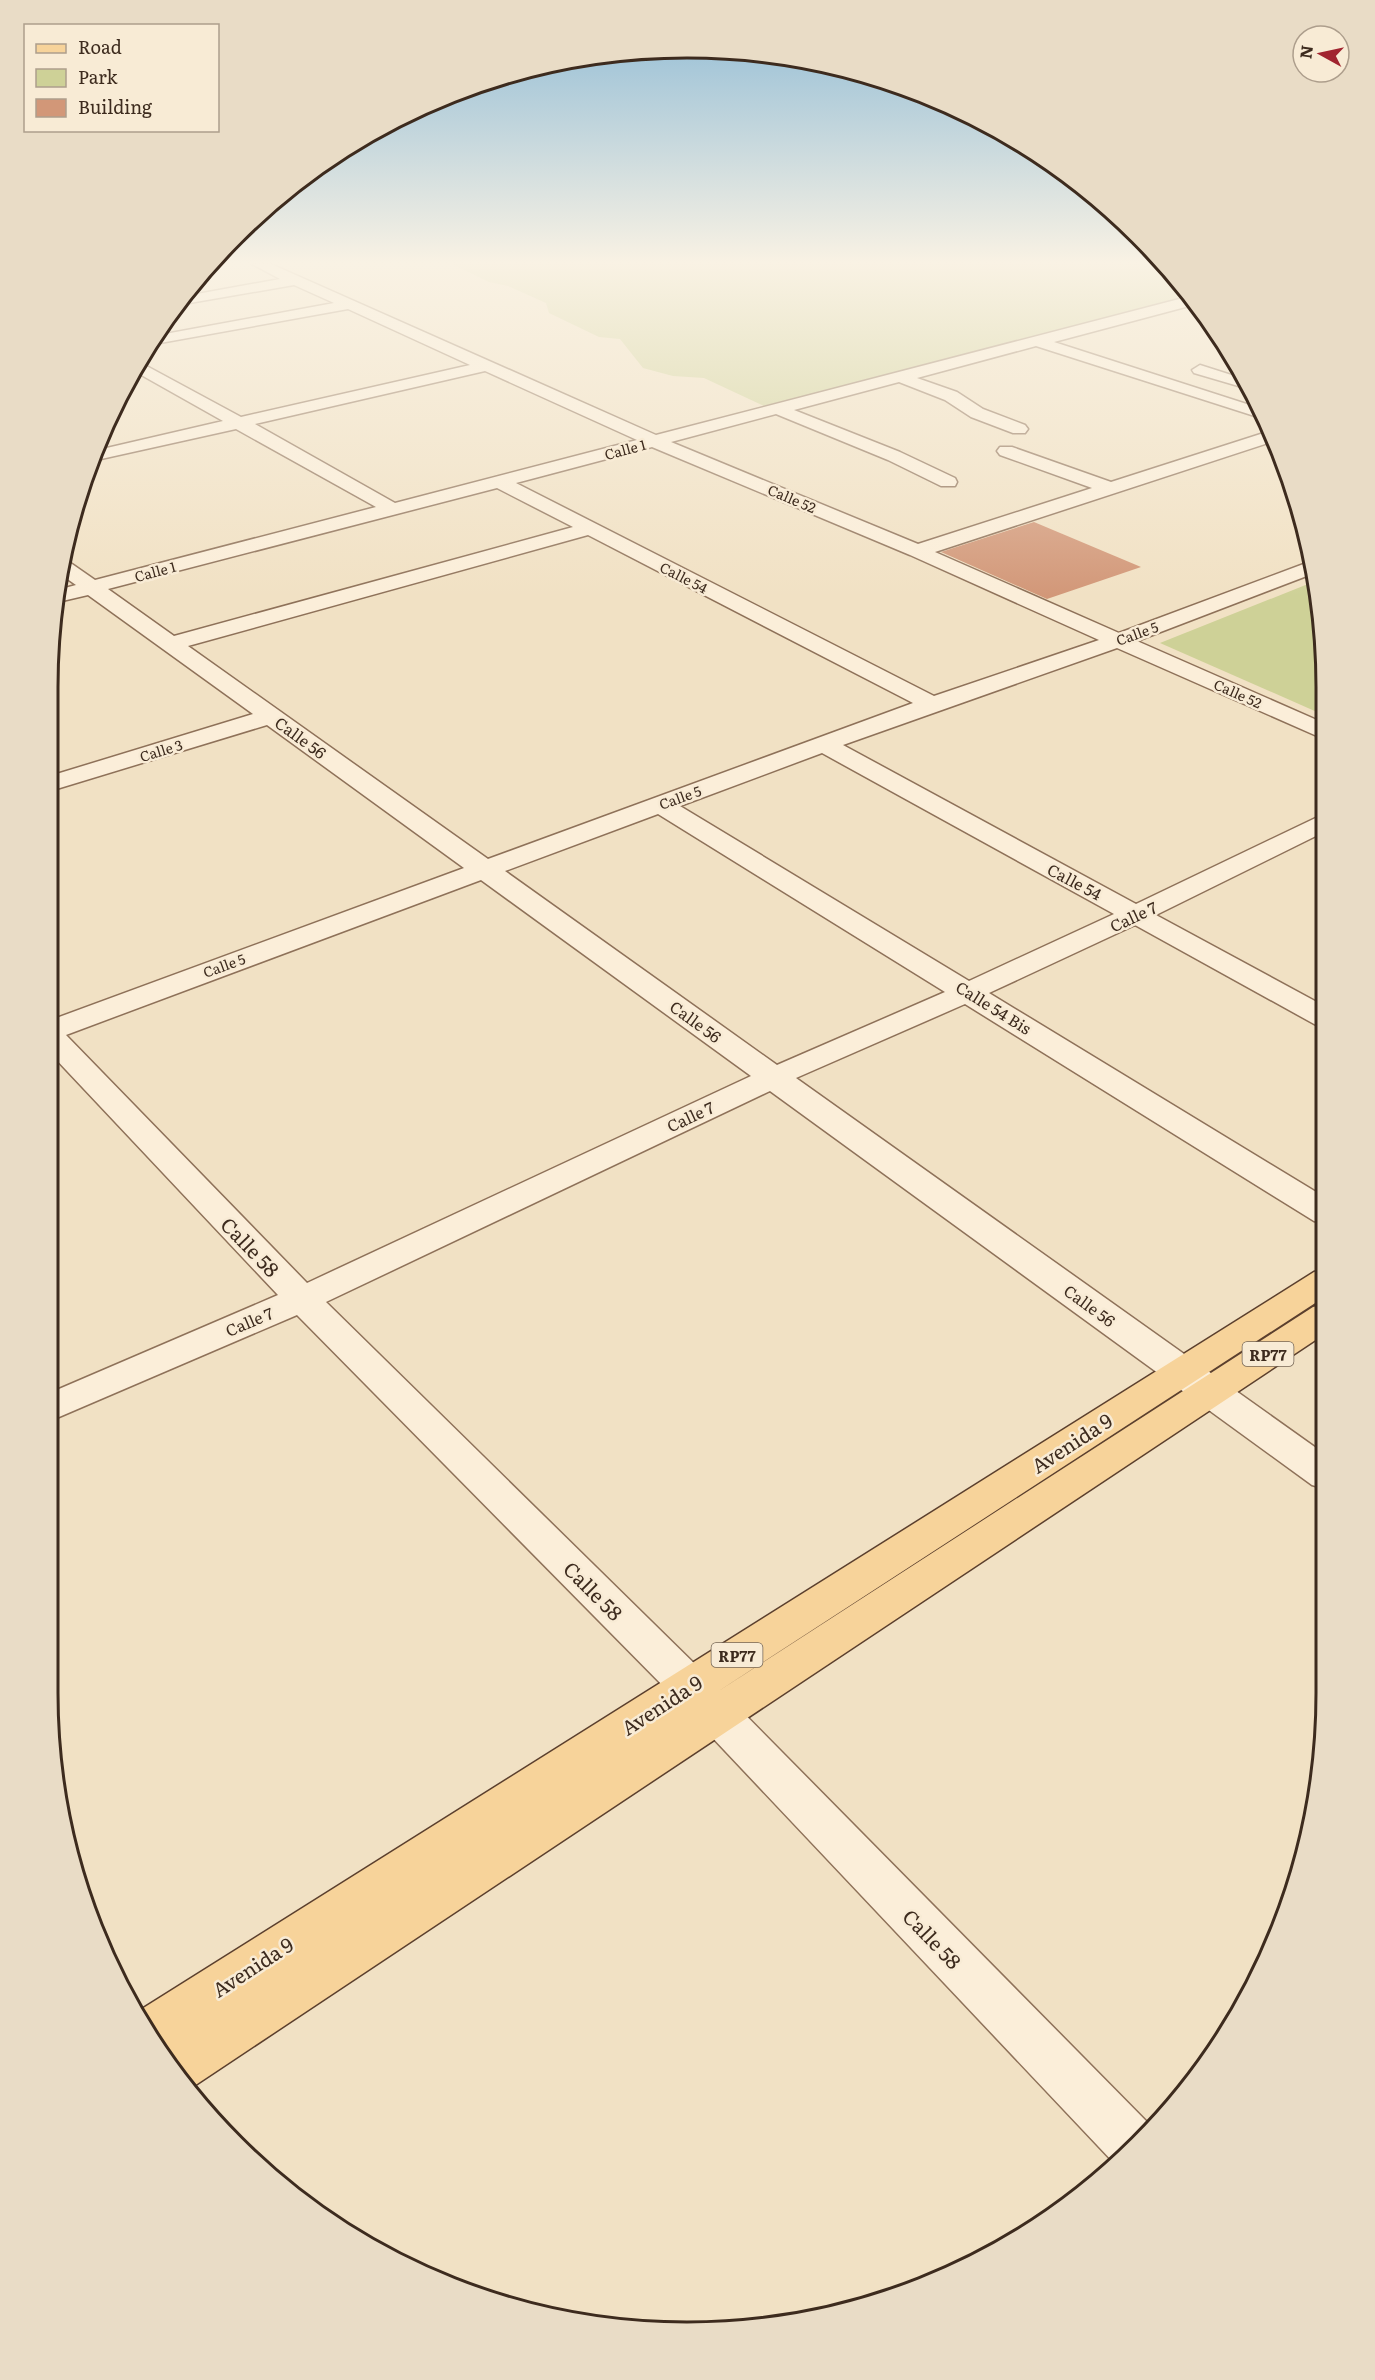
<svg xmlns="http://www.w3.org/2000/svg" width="1375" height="2380" font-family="Literata,serif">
  <rect width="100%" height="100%" fill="#f1e1c4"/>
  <!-- green -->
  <g fill="#ced197">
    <polygon points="452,264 1162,264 1188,298 764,406 704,378 673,376 643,368 620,339 599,337 549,313 546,303 508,286 489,282"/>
    <polygon points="1313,582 1326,645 1326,716 1160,643"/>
  </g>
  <!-- building -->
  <polygon fill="#d29778" points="1034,522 1141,567 1047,599 941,552"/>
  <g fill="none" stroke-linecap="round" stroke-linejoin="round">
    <!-- minor casing -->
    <g stroke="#8e7159" stroke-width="3">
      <g id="minor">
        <path d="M 252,264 L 271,264 L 656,435 L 1187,297 L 1193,305 L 1054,342 L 1259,408 L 1264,419 L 1036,346 L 917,378 L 957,392 L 983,409 L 1025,425 L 1028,429 L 1025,433 L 1013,433 L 971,417 L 945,400 L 899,382 L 794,410 L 900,452 L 955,478 L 957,482 L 955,486 L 941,486 L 888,460 L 776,414 L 671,442 L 918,544 L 1092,488 L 1000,455 L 997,451 L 1000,447 L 1012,447 L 1111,482 L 1270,431 L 1274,441 L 935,552 L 1119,633 L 1309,562 L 1312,574 L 1137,641 L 1326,724 L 1326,740 L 1117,648 L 843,745 L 1136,904 L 1326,813 L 1326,831 L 1156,915 L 1326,1007 L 1326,1028 L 1316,1025 L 1135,925 L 989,993 L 1326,1198 L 1326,1224 L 1314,1221 L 965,1004 L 796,1078 L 1326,1455 L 1326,1489 L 1312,1485 L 770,1091 L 326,1302 L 705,1674 L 1153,2128 L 1115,2164 L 675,1698 L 297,1315 L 52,1420 L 52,1392 L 278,1295 L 51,1054 L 51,1020 L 464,868 L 267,725 L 50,791 L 50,776 L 253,714 L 88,595 L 58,602 L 61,589 L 76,585 L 63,576 L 66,562 L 72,564 L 95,580 L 376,507 L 236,429 L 92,461 L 98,450 L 223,421 L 136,372 L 141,363 L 241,417 L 470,365 L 348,309 L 149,345 L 154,336 L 334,303 L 294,285 L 178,305 L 186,296 L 280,279 ZM 485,371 L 637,440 L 395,503 L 255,424 ZM 652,447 L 910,555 L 1099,640 L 934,696 L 516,483 ZM 497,488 L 573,527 L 174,636 L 108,589 ZM 588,535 L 913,703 L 488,859 L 188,646 ZM 822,753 L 1114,914 L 969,981 L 680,806 ZM 658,814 L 945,992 L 777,1065 L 505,871 ZM 481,880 L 751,1076 L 307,1283 L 66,1035 Z"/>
        <polygon points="1200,365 1247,380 1252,390 1194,373 1192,370"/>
      </g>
    </g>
    <!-- primary casing -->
    <g stroke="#5b3f2d" stroke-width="3">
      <polygon id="primary" points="1326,1269 1326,1296 714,1694 1313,1307 1326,1304 1326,1333 191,2088 187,2090 180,2082 137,2012 1314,1272"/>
    </g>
    <!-- minor -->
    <use href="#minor" fill="#fbeed9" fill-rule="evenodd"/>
    <!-- primary -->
    <use href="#primary" fill="#f7d39a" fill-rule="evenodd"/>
  </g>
  <!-- sky -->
  <linearGradient id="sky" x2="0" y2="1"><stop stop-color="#8dbad5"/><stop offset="0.44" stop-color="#f9f2e4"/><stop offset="1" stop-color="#f9f2e4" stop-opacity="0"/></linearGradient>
  <rect width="1375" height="597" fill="url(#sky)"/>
  <g text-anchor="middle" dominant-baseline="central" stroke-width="5" stroke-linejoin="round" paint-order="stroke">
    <!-- far-street labels -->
    <g font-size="14" fill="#3d2b1e" stroke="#f8ebd5">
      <text transform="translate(625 449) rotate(-15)">Calle 1</text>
      <text transform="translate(792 498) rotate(23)">Calle 52</text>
      <text transform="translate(155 571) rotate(-15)">Calle 1</text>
      <text transform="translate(684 577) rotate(27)">Calle 54</text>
      <text transform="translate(1137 633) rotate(-20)">Calle 5</text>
      <text transform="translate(1238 693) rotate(24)">Calle 52</text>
      <text transform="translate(161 750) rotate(-17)">Calle 3</text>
      <text transform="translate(680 797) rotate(-20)">Calle 5</text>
      <text transform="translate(224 965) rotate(-20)">Calle 5</text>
    </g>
    <!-- shield labels -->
    <g fill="#f8ebd5" stroke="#756555" stroke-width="1.5">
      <rect x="1242.5" y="1342" width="51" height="24" rx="4.5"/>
      <rect x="711.5" y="1643" width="51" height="24" rx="4.5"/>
    </g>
    <g font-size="15" font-weight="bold" fill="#3d2b1e">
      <text x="1268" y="1354">RP77</text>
      <text x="737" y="1655">RP77</text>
    </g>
    <!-- street labels -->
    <g font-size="16" fill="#3d2b1e" stroke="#f8ebd5">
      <text transform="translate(301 737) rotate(36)">Calle 56</text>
      <text transform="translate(1075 881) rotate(28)">Calle 54</text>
      <text transform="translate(1133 916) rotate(-25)">Calle 7</text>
      <text transform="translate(994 1007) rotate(32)">Calle 54 Bis</text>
      <text transform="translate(696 1021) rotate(36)">Calle 56</text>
      <text transform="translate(690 1116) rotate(-25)">Calle 7</text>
      <text transform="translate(1090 1305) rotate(36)">Calle 56</text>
      <text transform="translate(249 1321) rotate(-23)">Calle 7</text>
    </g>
    <!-- near-street labels -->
    <g font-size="20" fill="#3d2b1e" stroke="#f8ebd5">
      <text transform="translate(251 1246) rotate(46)">Calle 58</text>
      <text transform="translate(1071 1442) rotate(-33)">Avenida 9</text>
      <text transform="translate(594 1590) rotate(45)">Calle 58</text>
      <text transform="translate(661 1704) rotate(-33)">Avenida 9</text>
      <text transform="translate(933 1938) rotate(46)">Calle 58</text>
      <text transform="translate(252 1966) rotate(-33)">Avenida 9</text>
    </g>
  </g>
  <!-- crop -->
  <path d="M0 0H1375V2380H0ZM687 58H687A629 629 0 0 1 1316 687V1693A629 629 0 0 1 687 2322H687A629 629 0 0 1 58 1693V687A629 629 0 0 1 687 58Z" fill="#e9dcc6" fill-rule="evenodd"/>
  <path fill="none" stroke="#3d2b1e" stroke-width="3" d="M687 58H687A629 629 0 0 1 1316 687V1693A629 629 0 0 1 687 2322H687A629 629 0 0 1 58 1693V687A629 629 0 0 1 687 58Z"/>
  <!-- legend -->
  <rect x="24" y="24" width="195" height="108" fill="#f8ebd5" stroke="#ad9e8c" stroke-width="1.5"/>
  <rect x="36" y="44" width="30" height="9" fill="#f7d39a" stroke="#ad9e8c" stroke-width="1.5"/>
  <text x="78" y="54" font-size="18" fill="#3d2b1e">Road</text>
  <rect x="36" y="69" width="30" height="18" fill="#ced197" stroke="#ad9e8c" stroke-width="1.5"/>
  <text x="78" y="84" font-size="18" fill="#3d2b1e">Park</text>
  <rect x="36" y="99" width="30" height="18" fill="#d29778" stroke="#ad9e8c" stroke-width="1.5"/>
  <text x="78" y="114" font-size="18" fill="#3d2b1e">Building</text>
  <!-- north arrow -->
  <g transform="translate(1321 54) rotate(278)"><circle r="28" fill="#f8ebd5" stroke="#ad9e8c" stroke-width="1.5"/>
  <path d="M0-4.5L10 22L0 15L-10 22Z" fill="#a1242f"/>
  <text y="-9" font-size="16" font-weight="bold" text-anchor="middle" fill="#3d2b1e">N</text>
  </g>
</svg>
